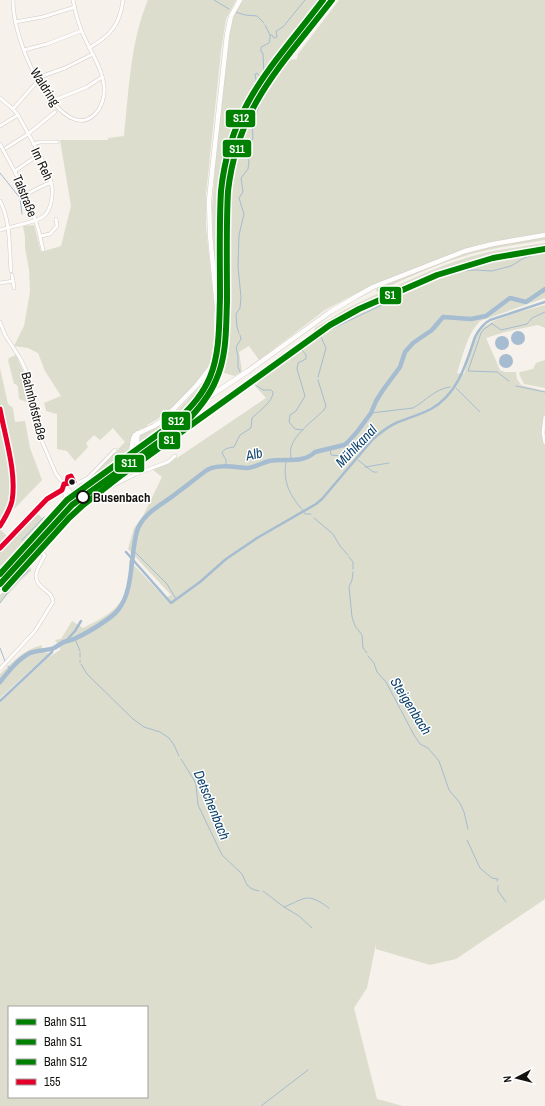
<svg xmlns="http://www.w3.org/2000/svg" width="545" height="1106" font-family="'Archivo Narrow',sans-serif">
  <rect width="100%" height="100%" fill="#f6f1eb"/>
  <!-- green -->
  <g fill="#dcddcc" fill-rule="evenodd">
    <path d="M 148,0 L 236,0 L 226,19 L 221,51 L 206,194 L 206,227 L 214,304 L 214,331 L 217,331 C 216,343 215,354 209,364 C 201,381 164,418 147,425 L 148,427 L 140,429 L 133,434 L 130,443 L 131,449 L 127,454 L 92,477 L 112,454 L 117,452 L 118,449 L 125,442 L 113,428 L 100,440 L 94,435 L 86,443 L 88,447 L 75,461 L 67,451 L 57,449 L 57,414 L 46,411 L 44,403 L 61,396 L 45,371 L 38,353 L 28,348 L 14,346 L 24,326 L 30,292 L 29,269 L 25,248 L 25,237 L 23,226 L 34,225 L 41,252 L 61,246 L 71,206 L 60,140 L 108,140 L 108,138 L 124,136 C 129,90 130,43 148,0 Z"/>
    <polygon points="243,0 328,0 267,79 247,113 235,146 230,165 227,200 225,336 222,362 214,383 206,395 183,410 156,433 139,443 138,441 140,435 159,425 160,426 174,414 198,389 211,372 219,354 221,334 214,251 212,208 216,155 230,32 234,15"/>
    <path d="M 339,0 L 545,0 L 545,233 L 480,244 L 372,285 L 325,310 L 259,360 L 249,346 L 239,352 L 242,371 L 235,376 L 224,373 C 230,347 230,321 230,295 C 230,257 227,219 232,182 C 235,153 247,124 262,99 C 270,85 278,71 290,60 L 297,59 L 298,54 Z"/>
    <path d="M 545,237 L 545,240 C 522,244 498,247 475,253 C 441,262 409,277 377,292 L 376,290 L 378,287 C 382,285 388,282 393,281 C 400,279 406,278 411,273 L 451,258 L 483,248 Z"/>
    <path d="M 545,243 L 545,298 L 480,321 C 467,334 463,355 457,373 L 464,374 C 468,361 471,345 478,333 C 487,318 528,310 545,305 L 545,328 L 538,325 L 505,332 L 486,338 L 500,370 L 505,372 L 516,372 L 517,379 L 521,385 L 545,391 L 545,899 L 456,959 L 430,965 L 376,949 L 376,944 L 367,988 L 354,1008 L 377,1099 L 403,1106 L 0,1106 L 0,703 L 49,657 L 60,650 L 60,647 L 55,640 L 61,639 L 72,621 L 83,628 C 101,619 122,609 127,588 C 129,579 129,569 129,560 L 165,598 L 171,595 L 128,549 L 134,528 L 143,516 L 162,477 L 152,469 L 175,457 L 177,458 L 266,398 L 256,387 L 257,384 L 252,378 L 264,368 L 286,351 L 287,353 L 300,344 L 299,343 L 314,332 L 315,328 L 348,308 L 377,294 L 382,297 L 384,296 L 384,291 C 417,277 449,261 484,253 C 504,249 525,246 545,243 ZM 9,1007 L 147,1007 L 147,1097 L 9,1097 Z"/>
    <polygon points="16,355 24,373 29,403 19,399 18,387 16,384 14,384 8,360 9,358"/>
    <polygon points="545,360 545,388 524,384 519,374 520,372 533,369 536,363"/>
    <polygon points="0,368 8,404 13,408 15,422 25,421 30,448 42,480 12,511 8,509 0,522"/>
    <path d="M 106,485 L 107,487 L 98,493 L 99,494 L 60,522 L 52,531 C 65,512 86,497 106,485 Z"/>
    <polygon points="37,513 45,521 0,571 0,529 11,540"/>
    <polygon points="30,563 31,567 31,571 20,581 0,603 0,595"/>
    <path d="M 42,645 L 41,652 L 49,653 L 0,698 L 0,674 C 14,661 23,650 42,645 Z"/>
  </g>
  <!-- water -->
  <g fill="#a6bcd1">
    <circle cx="518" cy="338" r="7"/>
    <circle cx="502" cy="343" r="7"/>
    <circle cx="506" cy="361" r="7"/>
  </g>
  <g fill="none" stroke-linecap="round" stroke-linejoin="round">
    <!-- stream -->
    <g stroke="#a6bcd1" stroke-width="1">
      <polyline points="214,0 229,9"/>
      <polyline points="235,12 245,15 257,16 264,23"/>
      <polyline points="265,25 270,35"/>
      <polyline points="258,89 255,75 256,73 258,74 260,77 264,75 263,53 261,52 261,47 269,43 270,39 270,35 272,35 274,38 277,37 276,31 283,27 305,0"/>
      <polyline points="0,173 20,198 22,214"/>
      <polyline points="390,301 426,280 461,271 475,270 492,271 511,266 524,258 545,251"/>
      <polyline points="491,323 501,330 527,324 532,318 545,312"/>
      <polyline points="492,324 484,329 481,333 468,371 497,372 509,381"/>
      <polyline points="239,333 237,327 236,314 240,308 241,297 238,267 239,235 244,214 239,198 243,192 241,178 248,169 249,162 246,151 253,138 252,123 259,106"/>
      <polyline points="317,333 321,337"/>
      <polyline points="299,346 306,355 306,359 298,363 297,369 305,396 296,411 290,415 289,422 295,429 303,430"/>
      <polyline points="240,372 238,367 238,356 236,347 241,339 240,335"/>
      <polyline points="318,377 326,348 321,337 325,332 386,303"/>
      <polyline points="516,386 545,392"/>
      <polyline points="456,388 480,412"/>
      <path d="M 371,413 L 413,408 C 426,401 434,389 450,387"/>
      <polyline points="330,449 331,455 353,457"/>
      <path d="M 291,460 C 291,456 290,451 291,448 C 294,434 315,419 324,410 L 326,406 L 318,380"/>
      <polyline points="358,460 373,472 377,472"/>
      <path d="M 286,461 C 283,480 288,493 301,508"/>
      <path d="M 226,467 L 226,460 L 222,453 C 224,448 229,448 234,447 L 240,435 L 251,428 L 252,418 C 259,411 273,402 273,392 L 271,390 L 263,390 L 251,382"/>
      <polyline points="365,467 389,463"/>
      <polyline points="302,509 305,514 311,514"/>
      <polyline points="314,518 333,534 340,546 348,555"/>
      <polyline points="22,540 44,517"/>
      <polyline points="133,550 167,584 176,599"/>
      <polyline points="349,557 353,562 353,569"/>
      <polyline points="353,572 352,580 349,587 352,617 355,626 362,635 363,648 367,653"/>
      <polyline points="0,603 11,588 28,571 30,565"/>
      <polyline points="75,639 80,651"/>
      <polyline points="0,648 5,661"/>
      <polyline points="80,653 80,657"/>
      <polyline points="368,656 374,663 377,672 386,682 414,735 420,744 428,748 439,761 449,790 460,803 464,812 468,829"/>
      <polyline points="80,660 80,662"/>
      <polyline points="81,664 87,674 133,719 144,727 160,732 169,738 174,745 179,756"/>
      <polyline points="8,666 10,670"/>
      <polyline points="181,759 194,780 196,785 198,805 222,855 242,874 247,885 252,889 259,891"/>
      <polyline points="467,840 480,868 492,878 498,879 497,881"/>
      <polyline points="498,886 498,891 506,902"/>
      <path d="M 263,891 L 284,907 C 306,898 307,892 329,908"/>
      <polyline points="284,907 299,916 312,928"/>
      <polyline points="261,1106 308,1070"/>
    </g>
    <!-- canal -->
    <g stroke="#a6bcd1" stroke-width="2.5">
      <path d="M 126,552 L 171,603 L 200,582 L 226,559 L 257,538 L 316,504 L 322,499 L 373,439 C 380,433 387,427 396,423 C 407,418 420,415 431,409 C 458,394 466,364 475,337 C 479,329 483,324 490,320 L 545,302"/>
      <polyline points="67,640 75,631 81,621"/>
      <polyline points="0,701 52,652 53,648"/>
    </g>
    <!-- river -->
    <path stroke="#a6bcd1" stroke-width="4.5" d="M 0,682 C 8,672 18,659 30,653 C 38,650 46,651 54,648 C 58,646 62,642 67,641 C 70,640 73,640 76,638 C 87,633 111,619 118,610 C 134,591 130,555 137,531 C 143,512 164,504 178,492 C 188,485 197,477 207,470 C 217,464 235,467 246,468 C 254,468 261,463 269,461 C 285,458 303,464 315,452 L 344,445 L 348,442 L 357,432 L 371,413 L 376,401 L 383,390 L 400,367 L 405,352 L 413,343 L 432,330 L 443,317 L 471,319 L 486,316 L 510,298 L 526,302 L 545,289"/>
    <!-- minor casing -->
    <g stroke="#d0ccc7" stroke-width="4">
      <g id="minor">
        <path d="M 13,0 C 13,19 19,38 26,56 C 34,76 68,141 95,114 C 102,107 105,96 104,86 C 102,67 89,49 82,32 C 78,22 75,11 73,0"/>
        <polyline points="15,22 43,17 75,7"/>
        <path d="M 89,48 C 110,36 120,25 123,0"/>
        <polyline points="24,50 47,44 81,31"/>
        <polyline points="37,78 65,68 93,54"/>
        <path d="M 0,98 L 13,109 L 18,115 C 27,132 50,170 52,187 C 53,196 51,210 44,216 C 36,223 11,226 0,230"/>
        <polyline points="52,101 87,87 102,77"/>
        <polyline points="13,109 36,83"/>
        <polyline points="0,126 18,115"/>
        <path d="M 0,144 C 5,154 10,162 15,172 C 28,196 38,223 43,250"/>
        <polyline points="33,144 40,142 57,142"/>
        <polyline points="6,148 28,134 55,112"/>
        <polyline points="15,171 34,158 39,157"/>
        <path d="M 26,194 C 35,191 41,185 51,183"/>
        <path d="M 0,201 C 11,222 9,248 11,271"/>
        <polyline points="41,236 50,234 57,226 56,219"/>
        <polyline points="12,275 13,281"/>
        <polyline points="0,283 13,281 14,288"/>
        <polyline points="0,322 5,335 20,358 27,373 34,416 41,439 56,474 64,484"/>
        <polyline points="545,417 543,433 545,443"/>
        <polyline points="64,484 80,482 88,478 115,450"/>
        <polyline points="0,593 61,524 108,488 136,474 168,462 175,456"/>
        <path d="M 0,669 L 35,631 L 53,602 C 53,590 36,589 36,576 C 36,569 42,561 45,555 L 38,551"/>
      </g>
    </g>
    <!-- secondary casing -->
    <g stroke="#d0ccc7" stroke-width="5.5">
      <g id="secondary">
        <path d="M 0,409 C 4,433 16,478 12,501 C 10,510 5,518 0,526"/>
        <polyline points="137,451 195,406 248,371 330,312 357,296 373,287 465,251 493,244 545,235"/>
        <polyline points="137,451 137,438 138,433"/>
        <path d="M 130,456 C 133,449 131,441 135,435 L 154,426 L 162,421 L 197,385 L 211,367 L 217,348 L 219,328 L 210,235 L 209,200 L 227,35 L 231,16 L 240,0"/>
        <polyline points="65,491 67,502"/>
        <polyline points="0,548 56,492 67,489 73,495"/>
      </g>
    </g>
    <!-- primary casing -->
    <g stroke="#d0ccc7" stroke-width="6">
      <g id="primary">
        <polyline points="94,481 137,451"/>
        <path d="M 0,575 C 16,558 33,541 49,523 C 63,508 74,486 95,480"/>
      </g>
    </g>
    <!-- minor -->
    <use href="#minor" stroke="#fefdfc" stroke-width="3"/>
    <!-- secondary -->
    <use href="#secondary" stroke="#fefdfc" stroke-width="4.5"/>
    <!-- primary -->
    <use href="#primary" stroke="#fefdfc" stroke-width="5"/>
    <!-- bus-1 casing -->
    <g stroke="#fff" stroke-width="8">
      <g id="bus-1">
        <path d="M 0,409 C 5,437 17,473 12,501 C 10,510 5,518 0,526"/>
        <polyline points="0,548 47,499 62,490 64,484 74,482 71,476 68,477 67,483"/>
      </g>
    </g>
    <!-- bus-1 -->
    <use href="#bus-1" stroke="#e4002b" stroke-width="5"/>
    <!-- rail-1 casing -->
    <g stroke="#fff" stroke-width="9">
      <path id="rail-1" d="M 0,584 L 72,505 L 184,424 C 197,411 209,397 216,380 C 227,356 226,327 227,301 C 227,265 226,228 228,191 C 238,105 282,65 332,0"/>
    </g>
    <!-- rail-2 casing -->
    <g stroke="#fff" stroke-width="9">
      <polyline id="rail-2" points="5,589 69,518 82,506 123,474 330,325 359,309 437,275 493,258 545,249"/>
    </g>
    <!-- rail-3 casing -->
    <g stroke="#fff" stroke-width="9">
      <path id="rail-3" d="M 0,574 L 67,500 L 179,419 C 192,406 203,394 210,377 C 220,353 219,324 220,298 C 220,262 219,226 221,191 C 230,104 274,65 323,0"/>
    </g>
    <!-- rail-1 -->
    <use href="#rail-1" stroke="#008000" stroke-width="6"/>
    <!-- rail-2 -->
    <use href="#rail-2" stroke="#008000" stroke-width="6"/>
    <!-- rail-3 -->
    <use href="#rail-3" stroke="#008000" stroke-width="6"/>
  </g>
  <!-- markers -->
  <circle fill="#15130f" stroke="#fff" stroke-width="1.5" cx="72" cy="482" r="3.5"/>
  <circle fill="#fff" stroke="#15130f" stroke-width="2" cx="83" cy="497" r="6"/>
  <g text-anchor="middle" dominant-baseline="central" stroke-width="3" stroke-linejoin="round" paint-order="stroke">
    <!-- street labels -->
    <g font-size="13" fill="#15130f" stroke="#fff">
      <text transform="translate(45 87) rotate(57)">Waldring</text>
      <text transform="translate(42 164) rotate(65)">Im Reh</text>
      <text transform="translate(25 196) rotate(68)">Talstraße</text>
      <text transform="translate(34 406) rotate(76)">Bahnhofstraße</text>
    </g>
    <!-- stop labels -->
    <g font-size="13" font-weight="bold" fill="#15130f" stroke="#fff" text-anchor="start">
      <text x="93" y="497">Busenbach</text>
    </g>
    <!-- water labels -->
    <g font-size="14" font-style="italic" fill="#0e436e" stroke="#fff">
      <text transform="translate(356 446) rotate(-46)">Mühlkanal</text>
      <text transform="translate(254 454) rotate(-13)">Alb</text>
      <text transform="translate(411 706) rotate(58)">Steigenbach</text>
      <text transform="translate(212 805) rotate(68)">Detschenbach</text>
    </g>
  </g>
  <g stroke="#fff" stroke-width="1.5">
    <rect x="225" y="109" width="31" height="19" rx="4" fill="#008000"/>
    <rect x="222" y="139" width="30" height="19" rx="4" fill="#008000"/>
    <rect x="379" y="286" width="23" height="19" rx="4" fill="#008000"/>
    <rect x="161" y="411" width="30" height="20" rx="4" fill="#008000"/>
    <rect x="158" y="431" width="23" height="19" rx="4" fill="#008000"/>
    <rect x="114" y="454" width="31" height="19" rx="4" fill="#008000"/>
  </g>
  <g font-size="11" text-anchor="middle" font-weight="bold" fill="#fff">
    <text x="241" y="122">S12</text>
    <text x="237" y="153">S11</text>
    <text x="390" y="299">S1</text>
    <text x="176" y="425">S12</text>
    <text x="169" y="444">S1</text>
    <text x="129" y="467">S11</text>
  </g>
  <!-- legend -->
  <rect x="8" y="1006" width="140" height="92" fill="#ffffff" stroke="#a1a19f"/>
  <rect x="16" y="1019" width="20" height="6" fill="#008000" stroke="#a1a19f"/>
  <text x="44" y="1026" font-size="12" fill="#15130f">Bahn S11</text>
  <rect x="16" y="1039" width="20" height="6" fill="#008000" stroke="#a1a19f"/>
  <text x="44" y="1046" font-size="12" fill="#15130f">Bahn S1</text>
  <rect x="16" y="1059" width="20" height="6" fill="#008000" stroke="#a1a19f"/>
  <text x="44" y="1066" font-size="12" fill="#15130f">Bahn S12</text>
  <rect x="16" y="1079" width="20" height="6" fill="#e4002b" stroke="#a1a19f"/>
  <text x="44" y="1086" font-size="12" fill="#15130f">155</text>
  <!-- north arrow -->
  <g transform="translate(517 1078) rotate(263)" stroke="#ffffff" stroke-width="3" paint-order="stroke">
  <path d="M0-3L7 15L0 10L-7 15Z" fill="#15130f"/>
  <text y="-6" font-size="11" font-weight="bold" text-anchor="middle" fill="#15130f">N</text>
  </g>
</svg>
